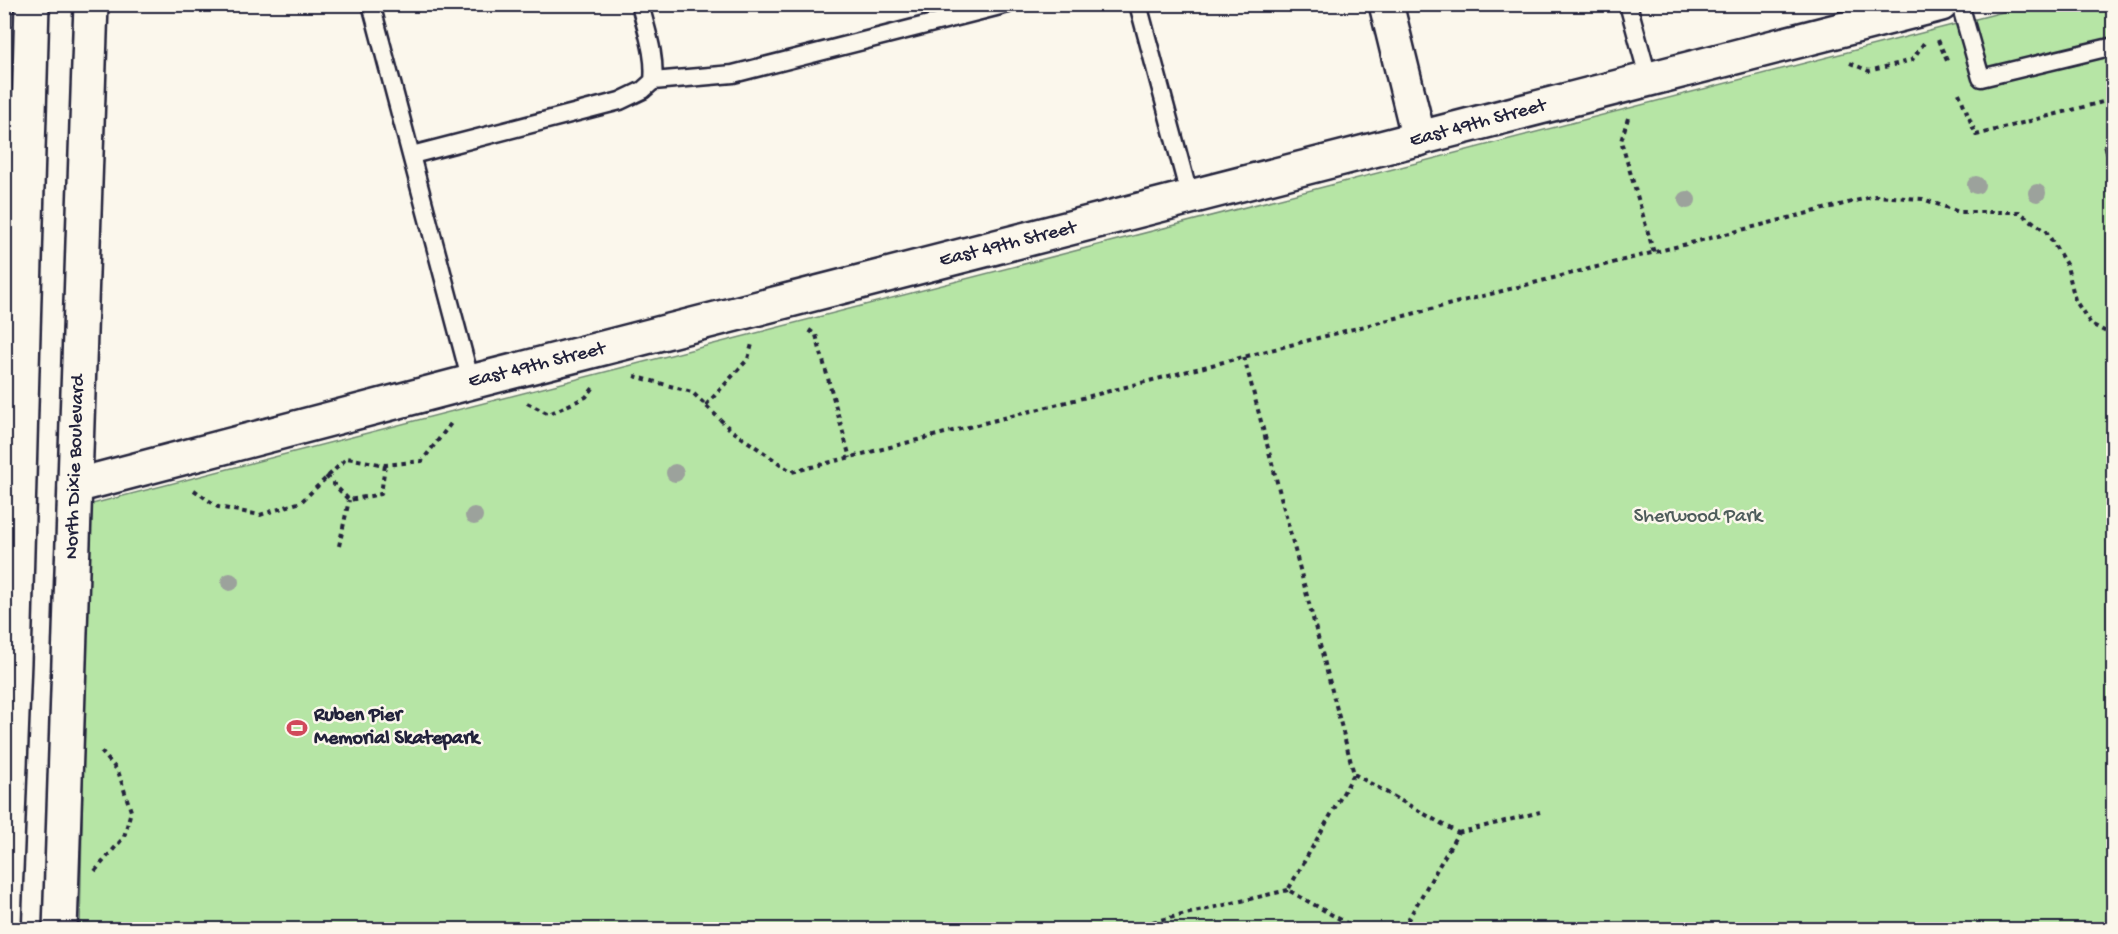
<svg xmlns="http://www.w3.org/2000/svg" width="2118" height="934" font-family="'Gochi Hand',sans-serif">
  <rect width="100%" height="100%" fill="#fbf7ec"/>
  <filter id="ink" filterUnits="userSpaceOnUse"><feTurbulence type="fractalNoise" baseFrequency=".0167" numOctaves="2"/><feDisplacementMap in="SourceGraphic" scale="12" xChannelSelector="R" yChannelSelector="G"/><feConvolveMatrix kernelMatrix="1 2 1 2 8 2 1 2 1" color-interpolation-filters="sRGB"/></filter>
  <g filter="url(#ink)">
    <!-- green -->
    <polygon fill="#b6e5a5" stroke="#6c8470" stroke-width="1.5" points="2030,5 2113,5 2113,929 80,930 88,505"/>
    <!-- building -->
    <polygon fill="#e1b292" stroke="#22223b" stroke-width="1.5" points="2114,142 2114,183 2104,145"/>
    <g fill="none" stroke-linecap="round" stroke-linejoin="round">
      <!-- service casing -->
      <g stroke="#22223b" stroke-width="21">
        <g id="service">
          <polyline points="371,4 471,382"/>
          <polyline points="1138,4 1190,198"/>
          <polyline points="1628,4 1649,80"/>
          <polyline points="1960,4 1981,78 2114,46"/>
          <polyline points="653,81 733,74 1008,4"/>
          <path d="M 412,155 L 620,101 L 643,90 L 653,81 C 656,55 646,30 640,4"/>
        </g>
      </g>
      <!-- minor casing -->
      <g stroke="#22223b" stroke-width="38">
        <g id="minor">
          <polyline points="1386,4 1419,139"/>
          <polyline points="75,486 471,382 1941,4"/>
        </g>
      </g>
      <!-- secondary casing -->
      <g stroke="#22223b" stroke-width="38">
        <g id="secondary">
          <polyline points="4,922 14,661 32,4"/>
          <polyline points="60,930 91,4"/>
        </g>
      </g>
      <!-- path -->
      <g stroke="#22223b" stroke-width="4" stroke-dasharray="4.5 4.5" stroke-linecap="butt">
        <polyline points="1938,40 1948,63"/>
        <polyline points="1850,63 1869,71 1912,60 1924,43"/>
        <polyline points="1959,93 1976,135 2114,99"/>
        <polyline points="1628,118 1621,141 1654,253"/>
        <polyline points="809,330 816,335 850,458"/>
        <polyline points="1244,357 1354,774 1288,890 1359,930"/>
        <polyline points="634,376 692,392 731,430 792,472 1875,196 1923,199 1959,212 2019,212 2046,231 2067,266 2075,300 2091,324 2114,336"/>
        <polyline points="527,403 549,414 586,397 595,386"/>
        <polyline points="706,405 748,359 752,344"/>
        <polyline points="326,476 349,500 381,494 385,465"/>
        <polyline points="194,490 218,507 260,515 301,502 347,458 385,465 422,461 452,422"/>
        <polyline points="339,546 349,500"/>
        <polyline points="1354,774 1458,833 1402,930"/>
        <polyline points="1458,833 1540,812"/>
        <polyline points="95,871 124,837 131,811 118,771 99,749"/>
        <polyline points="1135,926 1288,890"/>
      </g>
      <!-- service -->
      <use href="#service" stroke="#fbf7ec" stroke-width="16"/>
      <!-- minor -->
      <use href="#minor" stroke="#fbf7ec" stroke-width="33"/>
      <!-- secondary -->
      <use href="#secondary" stroke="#fbf7ec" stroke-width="33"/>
    </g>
    <!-- trees -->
    <g fill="#9ca29c">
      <circle cx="1976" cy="185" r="9"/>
      <circle cx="2037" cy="193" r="9"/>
      <circle cx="1687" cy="200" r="9"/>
      <circle cx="675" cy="473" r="9"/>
      <circle cx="474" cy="516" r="9"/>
      <circle cx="230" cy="582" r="9"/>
    </g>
  </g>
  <!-- icons -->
  <defs>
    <g id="stadium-bare" transform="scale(1.62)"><path d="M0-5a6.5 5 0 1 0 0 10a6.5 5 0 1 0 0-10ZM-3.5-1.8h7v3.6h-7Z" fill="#d1495b" stroke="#fbf7ec" stroke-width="2.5" paint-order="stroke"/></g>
  </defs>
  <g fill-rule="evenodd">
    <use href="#stadium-bare" x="297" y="728"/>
  </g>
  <g text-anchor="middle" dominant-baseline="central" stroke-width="5" stroke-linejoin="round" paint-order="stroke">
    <!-- street labels -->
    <g font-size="20" fill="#22223b" stroke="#fbf7ec">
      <text transform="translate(1478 124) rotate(-15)">East 49th Street</text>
      <text transform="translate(1008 245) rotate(-14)">East 49th Street</text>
      <text transform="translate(537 366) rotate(-14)">East 49th Street</text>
      <text transform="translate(76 467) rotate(-88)">North Dixie Boulevard</text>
    </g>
    <!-- park labels -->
    <g font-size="20" fill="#4e5c5b" stroke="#fbf7ec">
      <text x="1698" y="517">Sherwood Park</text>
    </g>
    <!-- poi labels -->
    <g font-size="20" font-weight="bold" fill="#22223b" stroke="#fbf7ec" text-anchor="start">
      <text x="314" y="716">Ruben Pier<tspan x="314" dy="23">Memorial Skatepark</tspan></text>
    </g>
  </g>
  <!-- margin -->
  <rect width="2118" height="934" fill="none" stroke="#fbf7ec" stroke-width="24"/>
  <rect x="12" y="12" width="2094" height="910" fill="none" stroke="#22223b" stroke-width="2" filter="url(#ink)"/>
</svg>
